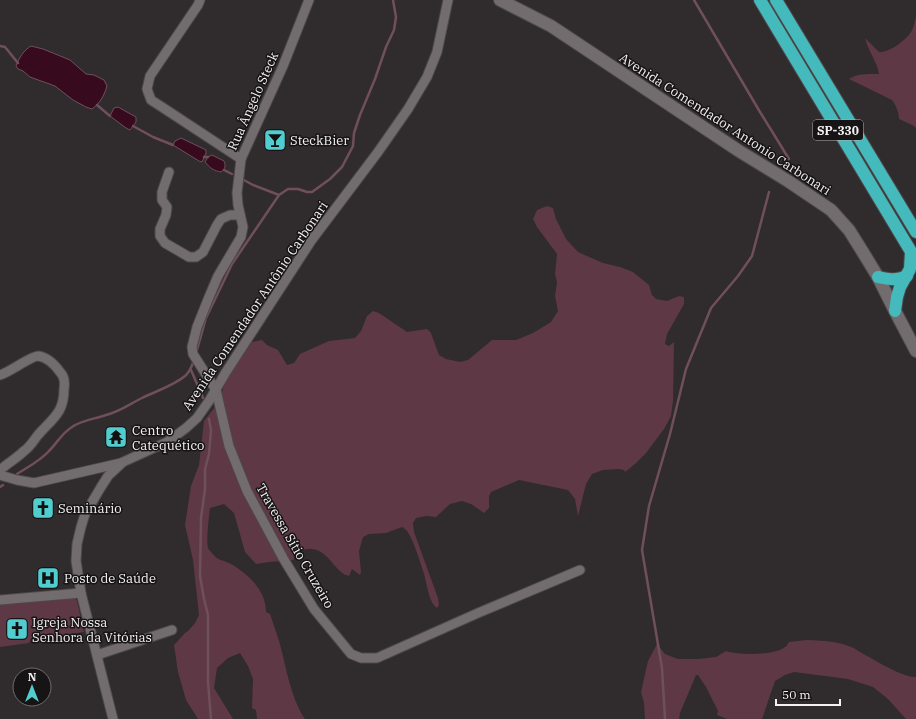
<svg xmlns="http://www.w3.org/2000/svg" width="916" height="719" font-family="'IBM Plex Serif',serif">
  <rect width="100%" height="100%" fill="#302b2d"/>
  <!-- green -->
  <g fill="#5e3845">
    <path d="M 916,16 L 916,128 L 914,126 L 899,119 C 899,113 896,105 892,100 L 849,79 C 858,73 869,74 879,74 C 877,61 868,51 865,38 L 879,52 C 889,53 906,40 911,32 C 914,27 915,21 916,16 Z"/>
    <path d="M 547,206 L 553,208 L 556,219 L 566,239 L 578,252 L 603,263 L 620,267 L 633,272 L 649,285 L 652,295 L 656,299 L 667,301 L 679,296 L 684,297 L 684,304 L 667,334 L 665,344 L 669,346 L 674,342 L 673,401 L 671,416 L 664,429 L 646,453 L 635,464 L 625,472 L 624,470 L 619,469 L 603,470 L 592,474 L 586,484 L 578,516 L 575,499 L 568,490 L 519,480 L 491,492 L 489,496 L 489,508 L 484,513 L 471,504 L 462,501 L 450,504 L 436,517 L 426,516 L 416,518 L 413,523 L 414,532 L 438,598 L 439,605 L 437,608 C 428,602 427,581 423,571 C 420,561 413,539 407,531 C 405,529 404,528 402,527 L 386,533 L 369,534 L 363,537 L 359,551 L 361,572 L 360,575 L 352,569 L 349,576 C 346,575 343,574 341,572 C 329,561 321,542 300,551 C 296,553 293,554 294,560 L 269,562 L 256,564 L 245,552 L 234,513 L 224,504 L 210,508 C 209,516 206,542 208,548 C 209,550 211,552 212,553 C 219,562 222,559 231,564 C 248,574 266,590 266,612 L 270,614 C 274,626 279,639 282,652 C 287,673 293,702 305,719 L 257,719 L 256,710 L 252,708 L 253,679 L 248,666 L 240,653 L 228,658 L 217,668 L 214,688 L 233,719 L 198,719 L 186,700 L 178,672 L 174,645 L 185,633 L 188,631 L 195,623 L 199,615 L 193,560 L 185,525 L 191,486 L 199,465 L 204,421 L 219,402 L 225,382 L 252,342 L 262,340 L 267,345 L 278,350 L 287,365 L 294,363 L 300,354 L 329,341 L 355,338 L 361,331 L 367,316 L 373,311 L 379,313 L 407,332 L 427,329 L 431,333 L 439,355 L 446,359 L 460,362 L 468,360 L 492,340 L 516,340 L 533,333 L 551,322 L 558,311 L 555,296 L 557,282 L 555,274 L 557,254 L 537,227 L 533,219 L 537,210 Z"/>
    <polygon points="73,597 75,598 77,601 84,632 31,639 29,643 0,647 0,602"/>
    <path d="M 807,640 C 825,641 845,641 860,652 C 873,659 903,678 916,677 L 916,719 L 906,719 L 888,699 L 873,687 L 848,679 L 794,672 L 785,675 L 775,681 L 762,719 L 727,719 L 717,715 L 718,711 L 706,687 L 698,675 L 696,675 L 680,713 L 679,719 L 645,719 L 644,703 L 641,692 L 648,661 L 657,644 L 665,654 L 678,659 L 698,659 L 716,657 L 726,651 C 738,655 774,656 785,647 C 787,646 787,645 789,642 Z"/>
  </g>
  <!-- water -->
  <g fill="#370a1d" stroke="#704f5d">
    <path d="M 31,46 L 43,49 L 70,60 L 86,74 L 94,75 L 104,80 L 107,86 C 104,96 100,103 92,109 L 86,107 L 73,100 L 55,86 L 30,77 L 23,71 L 18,69 L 16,66 C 19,58 24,50 31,46 Z"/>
    <polygon points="118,107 136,117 136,122 130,130 126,128 110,116 114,108"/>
    <polygon points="181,138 206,150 206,153 202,162 199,161 173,145 175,141"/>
    <path d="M 212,155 L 224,161 C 226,166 225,169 221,172 C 214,171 210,168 205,162 L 208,157 Z"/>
  </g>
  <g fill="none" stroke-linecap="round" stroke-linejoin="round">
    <!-- stream -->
    <g stroke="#704f5d" stroke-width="2.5">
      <polyline points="694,0 760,112 789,159"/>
      <polyline points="0,46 5,47 18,63"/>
      <polyline points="97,105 110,116"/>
      <polyline points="133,126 153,137 173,145"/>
      <polyline points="204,157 208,157"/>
      <polyline points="224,170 232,174"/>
      <polyline points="242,179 253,185 279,195"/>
      <polyline points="197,350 206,318 232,264 279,195 288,189 298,189 307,192 312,192 330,179 342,167 353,146 354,133 360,115 375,79 386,47 394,30 396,17 393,0"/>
      <polyline points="191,370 203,398"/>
      <polyline points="209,419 211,430 209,454 205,469 205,489 201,518 200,576 204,599 208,615 208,682 211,719"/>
      <path d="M 17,474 C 28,467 40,461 49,451 C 57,443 62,433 72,427 C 82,420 95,419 106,415 C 119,412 130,404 142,398 C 156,391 173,386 185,376 C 189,373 191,368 193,363"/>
      <polyline points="0,487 3,485"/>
      <polyline points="665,719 662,668 642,550 649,506 670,434 686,369 711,308 738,276 752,256 769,192"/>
    </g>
    <!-- street casing -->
    <g stroke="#4d494a" stroke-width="11">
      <g id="street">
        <polyline points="200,0 198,5 150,76 147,89 151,100 165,109 241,159"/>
        <polyline points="309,0 283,66 241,159 237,193 238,205 243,227 241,237 218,276 209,297 197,327 192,347 193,354 216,390 229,446 247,491 283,558 314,609 351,654 361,658 377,658 478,613 580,570"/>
        <polyline points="169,172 162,192 162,200 167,207 166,215 160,229 160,236 165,243 189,257 196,257 203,252 217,225 221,219 230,215 240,215"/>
        <path d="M 0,375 C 10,372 31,356 38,356 C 47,357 55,365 60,372 C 64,376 65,383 64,389 C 64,413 53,418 38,435 C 34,440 30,447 24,451 C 17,458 8,463 0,470"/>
        <polyline points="0,475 17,480 34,483 121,463"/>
        <polyline points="0,600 81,593"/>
        <polyline points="97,655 172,630"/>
        <polyline points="113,719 81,593 76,561 77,544 81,527 85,514 101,487 108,476 123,462 167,442 186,428 197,418 209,401 226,372 311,241 378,152 408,109 427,77 437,52 448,0"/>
      </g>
    </g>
    <!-- secondary casing -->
    <g stroke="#4d494a" stroke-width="14">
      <polyline id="secondary" points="500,0 551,26 739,151 788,181 831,210 849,230 864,254 878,277 895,311 916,351"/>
    </g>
    <!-- highway casing -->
    <g stroke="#4d494a" stroke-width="14">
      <g id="highway">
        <polyline points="760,0 916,260"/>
        <polyline points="776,0 916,232"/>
        <path d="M 878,277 C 889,279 896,281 907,276"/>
        <polyline points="895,311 897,297 900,287 910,269 911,252"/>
      </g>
    </g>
    <!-- street -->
    <use href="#street" stroke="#726c6e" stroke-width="9"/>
    <!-- secondary -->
    <use href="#secondary" stroke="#726c6e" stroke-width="12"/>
    <!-- highway -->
    <use href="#highway" stroke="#45babd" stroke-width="12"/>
  </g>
  <!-- icons -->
  <defs>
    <g id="bar-square" transform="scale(1.15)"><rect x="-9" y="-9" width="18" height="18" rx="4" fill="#52cdcf" stroke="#171415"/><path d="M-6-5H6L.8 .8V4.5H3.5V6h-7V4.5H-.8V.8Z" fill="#111"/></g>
    <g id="temple-square" transform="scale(1.15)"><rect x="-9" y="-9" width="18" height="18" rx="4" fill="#52cdcf" stroke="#171415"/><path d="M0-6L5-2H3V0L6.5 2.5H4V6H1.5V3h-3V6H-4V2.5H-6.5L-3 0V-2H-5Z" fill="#111"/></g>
    <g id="church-square" transform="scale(1.15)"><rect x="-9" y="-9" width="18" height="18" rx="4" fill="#52cdcf" stroke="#171415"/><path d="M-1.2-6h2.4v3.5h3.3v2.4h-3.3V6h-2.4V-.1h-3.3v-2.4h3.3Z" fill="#111"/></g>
    <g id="hospital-square" transform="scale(1.15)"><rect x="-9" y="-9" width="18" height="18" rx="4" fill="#52cdcf" stroke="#171415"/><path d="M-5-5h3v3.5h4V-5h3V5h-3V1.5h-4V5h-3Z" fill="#111"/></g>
  </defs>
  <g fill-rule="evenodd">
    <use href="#bar-square" x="275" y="140"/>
    <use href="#temple-square" x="116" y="437"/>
    <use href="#church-square" x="43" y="508"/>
    <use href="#hospital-square" x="48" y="578"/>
    <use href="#church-square" x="17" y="629"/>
  </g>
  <g text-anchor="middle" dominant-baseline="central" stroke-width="3" stroke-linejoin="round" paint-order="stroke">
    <!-- shield labels -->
    <rect fill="#171415" stroke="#b2afb0" stroke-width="1" x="813" y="120" width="50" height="20" rx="3"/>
    <g font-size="12" font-weight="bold" fill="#f4f1f2">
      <text x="838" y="130">SP-330</text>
    </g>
    <!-- street labels -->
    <g font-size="13" fill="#f4f1f2" stroke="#171415">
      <text transform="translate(253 101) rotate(-66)">Rua Ângelo Steck</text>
      <text transform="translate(725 124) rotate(33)">Avenida Comendador Antonio Carbonari</text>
      <text transform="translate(255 306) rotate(-56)">Avenida Comendador Antônio Carbonari</text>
      <text transform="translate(295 546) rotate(60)">Travessa Sítio Cruzeiro</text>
    </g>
    <!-- poi labels -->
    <g font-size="13" fill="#f4f1f2" stroke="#171415" text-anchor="start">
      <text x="290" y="140">SteckBier</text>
      <text x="132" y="430">Centro<tspan x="132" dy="15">Catequético</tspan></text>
      <text x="58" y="508">Seminário</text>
      <text x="64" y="578">Posto de Saúde</text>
      <text x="32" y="622">Igreja Nossa<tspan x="32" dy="15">Senhora da Vitórias</tspan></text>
    </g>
  </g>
  <!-- north arrow -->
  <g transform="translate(32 687)"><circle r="19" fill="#171415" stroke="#6f6c6d"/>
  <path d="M0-3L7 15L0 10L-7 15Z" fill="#52cdcf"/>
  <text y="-6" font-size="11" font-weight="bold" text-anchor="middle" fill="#f4f1f2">N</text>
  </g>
  <!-- scale -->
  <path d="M776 699v6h64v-6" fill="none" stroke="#f4f1f2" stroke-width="2"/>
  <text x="782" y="699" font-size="12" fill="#f4f1f2" stroke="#171415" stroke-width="3" paint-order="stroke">50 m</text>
</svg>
